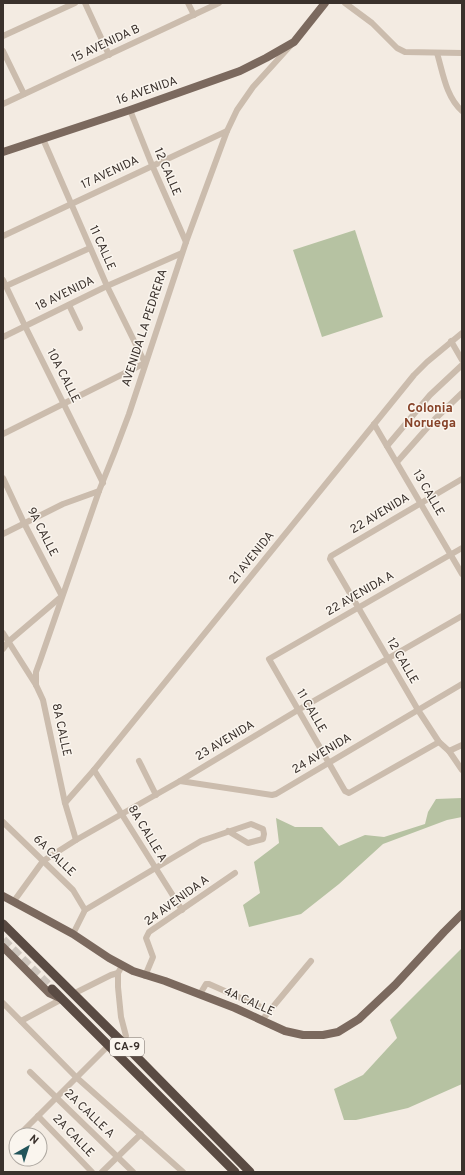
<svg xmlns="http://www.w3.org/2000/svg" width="465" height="1175" font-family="Overpass,sans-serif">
  <rect width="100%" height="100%" fill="#f3ebe2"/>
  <!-- green -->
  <g fill="#b6c2a2">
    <polygon points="355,230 383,317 322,337 293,250"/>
    <polygon points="462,798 462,817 447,820 383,844 339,884 301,914 249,927 243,905 260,893 254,862 279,843 276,818 295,827 322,827 339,846 365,835 384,837 425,824 428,812 436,799"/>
    <polygon points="462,948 462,1084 408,1108 356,1120 344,1120 334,1089 363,1075 397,1038 390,1020"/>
  </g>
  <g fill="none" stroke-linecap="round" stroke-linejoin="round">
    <!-- highway-tunnel -->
    <polyline stroke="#cec6be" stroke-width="9" stroke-dasharray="9 4.5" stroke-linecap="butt" points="3,940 52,989"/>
    <!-- minor -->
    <g stroke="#cbbcad" stroke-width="6">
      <polyline points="85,3 109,55"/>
      <polyline points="188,3 194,15"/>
      <polyline points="345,3 372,23 397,48 405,52 462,53"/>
      <polyline points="3,36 75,3"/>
      <polyline points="3,51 24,94"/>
      <path d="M 437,53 C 443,73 446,97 462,111"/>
      <polyline points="3,104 219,3"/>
      <polyline points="130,110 152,165 186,242"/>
      <polyline points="3,236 227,131"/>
      <polyline points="3,280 25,326 103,483"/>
      <polyline points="6,286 90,248"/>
      <polyline points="69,305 80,328"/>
      <polyline points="3,337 107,286 182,253"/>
      <polyline points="451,341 462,360"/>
      <polyline points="374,424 462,574"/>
      <polyline points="3,434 145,363 107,286 43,139"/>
      <polyline points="387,446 430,395 462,365"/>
      <polyline points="397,462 435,419 462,393"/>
      <polyline points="3,478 24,523 62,596 8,642 3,649"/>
      <polyline points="462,479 331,556 330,559 418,710 439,742 449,751 462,770"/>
      <polyline points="3,534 63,504 99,491"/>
      <polyline points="3,633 36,685 43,700 65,803 76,840"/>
      <polyline points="36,685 36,672 40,661 99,491 115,451 129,414 186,242 227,131 237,110 253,87 291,45"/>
      <polyline points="439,742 349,793 345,791 269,659 462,548"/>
      <polyline points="449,751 462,745"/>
      <polyline points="139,761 156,795"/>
      <polyline points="94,770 182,910"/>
      <polyline points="180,781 272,795 276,794 462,684"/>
      <polyline points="65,803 94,770 414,375 427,362 462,333"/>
      <polyline points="3,822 73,890 85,910"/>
      <polyline points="14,901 43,861 76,840 180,781 298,710 462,616"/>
      <polyline points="73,934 85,910 201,841 251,824 263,829 264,834 263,839 248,843 228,831"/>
      <polyline points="145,976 153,957 146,938 149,932 235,873"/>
      <polyline points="73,994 111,975 118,973"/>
      <polyline points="200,994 206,984 209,984 259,1006"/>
      <polyline points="3,1003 76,1077 183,1172"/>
      <polyline points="262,1020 311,961"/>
      <polyline points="21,1021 62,999"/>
      <polyline points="122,1042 126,1036 121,1017 118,987 118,973 122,966"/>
      <polyline points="30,1072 133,1172"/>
      <polyline points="38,1116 92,1172"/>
      <polyline points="22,1132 108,1046"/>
      <polyline points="102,1172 141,1134"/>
    </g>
    <!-- major -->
    <g stroke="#7b695e" stroke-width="8">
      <polyline points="3,152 130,110 240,71 266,58 294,42 325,3"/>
      <polyline points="3,896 73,934 109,958 133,971 165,981 235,1008 285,1031 303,1035 323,1035 338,1032 359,1019 395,985 444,932 462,914"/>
      <polyline points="3,947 49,993 60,998"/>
    </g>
    <!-- highway -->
    <g stroke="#5a4b43" stroke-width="9">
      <polyline points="3,924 122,1042 250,1172"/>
      <polyline points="52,989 235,1172"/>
    </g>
  </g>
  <g text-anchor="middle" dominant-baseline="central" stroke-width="3" stroke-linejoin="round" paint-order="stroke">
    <!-- shield labels -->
    <rect fill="#faf5ee" stroke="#746c66" stroke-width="1" x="110" y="1038" width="34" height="18" rx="3"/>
    <g font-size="11" font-weight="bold" fill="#3a312c">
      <text x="127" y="1047">CA-9</text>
    </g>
    <!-- street labels -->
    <g font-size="12" fill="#3a312c" stroke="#faf5ee">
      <text transform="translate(106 44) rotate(-25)">15 AVENIDA B</text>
      <text transform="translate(147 91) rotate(-19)">16 AVENIDA</text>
      <text transform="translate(167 172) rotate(67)">12 CALLE</text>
      <text transform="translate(110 173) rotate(-25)">17 AVENIDA</text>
      <text transform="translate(102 248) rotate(66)">11 CALLE</text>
      <text transform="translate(65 294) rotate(-26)">18 AVENIDA</text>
      <text transform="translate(145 328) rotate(-72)">AVENIDA LA PEDRERA</text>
      <text transform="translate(63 376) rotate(63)">10A CALLE</text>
      <text transform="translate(428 493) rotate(60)">13 CALLE</text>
      <text transform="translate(380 514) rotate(-31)">22 AVENIDA</text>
      <text transform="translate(42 532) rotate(63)">9A CALLE</text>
      <text transform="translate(252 558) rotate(-51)">21 AVENIDA</text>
      <text transform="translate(360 594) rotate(-30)">22 AVENIDA A</text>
      <text transform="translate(402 661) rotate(60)">12 CALLE</text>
      <text transform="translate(311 711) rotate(60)">11 CALLE</text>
      <text transform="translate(61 730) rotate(78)">8A CALLE</text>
      <text transform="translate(225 741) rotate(-31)">23 AVENIDA</text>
      <text transform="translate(322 754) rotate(-31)">24 AVENIDA</text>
      <text transform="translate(147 834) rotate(59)">8A CALLE A</text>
      <text transform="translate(54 856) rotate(44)">6A CALLE</text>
      <text transform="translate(177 901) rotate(-36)">24 AVENIDA A</text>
      <text transform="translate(249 1002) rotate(24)">4A CALLE</text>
      <text transform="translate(89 1114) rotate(44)">2A CALLE A</text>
      <text transform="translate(73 1136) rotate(46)">2A CALLE</text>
    </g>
    <!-- neighbourhood labels -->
    <g font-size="13" font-weight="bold" fill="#864228" stroke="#faf5ee">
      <text x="430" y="409">Colonia<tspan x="430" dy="15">Noruega</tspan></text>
    </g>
  </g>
  <!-- border -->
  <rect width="465" height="1175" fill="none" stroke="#3a312c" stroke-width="8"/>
  <!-- north arrow -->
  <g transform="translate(28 1147) rotate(39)"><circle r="19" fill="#faf5ee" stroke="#ada7a0"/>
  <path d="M0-3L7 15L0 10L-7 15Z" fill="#22545a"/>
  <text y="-6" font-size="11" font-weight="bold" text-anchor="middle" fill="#3a312c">N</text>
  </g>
</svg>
